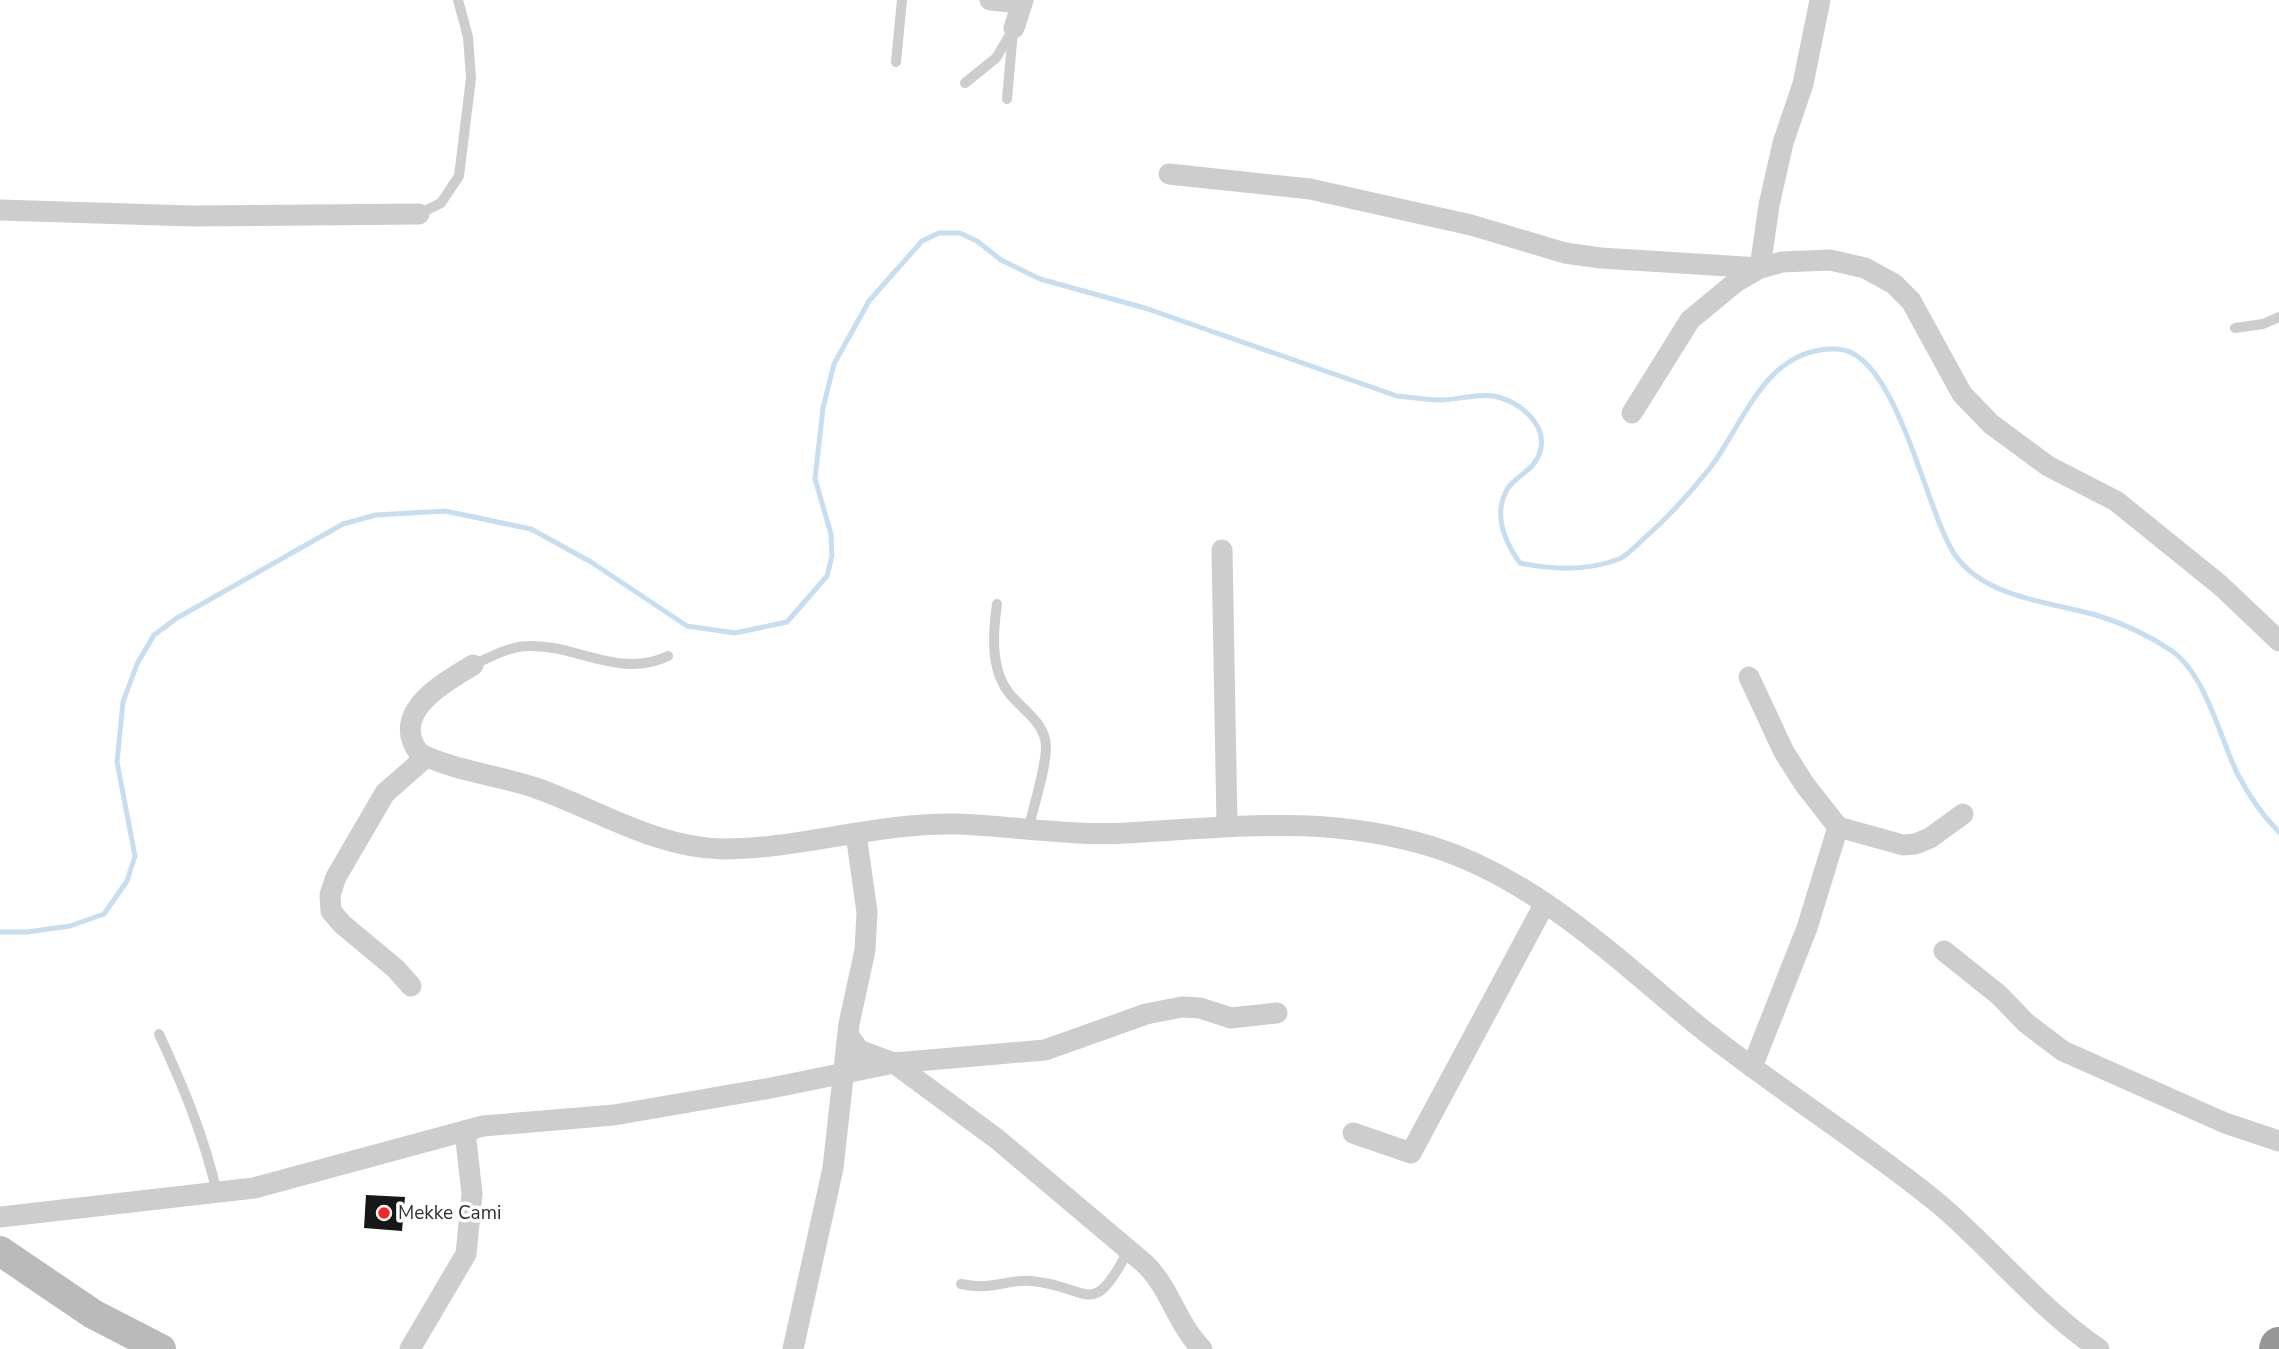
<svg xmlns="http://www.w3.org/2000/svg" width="2279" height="1349" font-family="'Nunito Sans',sans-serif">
  <rect width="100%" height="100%" fill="#fff"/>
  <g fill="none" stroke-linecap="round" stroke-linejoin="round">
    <!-- stream -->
    <path stroke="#c7def0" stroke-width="5" d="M 0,932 L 27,932 L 70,926 L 104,914 L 127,881 L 135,856 L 117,762 L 123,702 L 137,664 L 154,635 L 177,618 L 343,524 L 376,515 L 445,511 L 531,529 L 591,562 L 687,626 L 735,633 L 787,622 L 827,576 L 832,556 L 831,534 L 815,479 L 823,408 L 834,364 L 869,301 L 922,241 L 939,233 L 960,233 L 977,241 L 1001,260 L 1040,279 L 1145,308 L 1397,396 C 1411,397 1426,400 1440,400 C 1458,400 1477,393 1494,396 C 1520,401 1552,427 1538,457 C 1531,472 1516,476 1508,488 C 1492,514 1505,542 1520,563 C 1553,570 1588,571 1619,559 C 1630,554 1640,541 1649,534 C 1671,514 1692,491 1710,468 C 1745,422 1766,346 1837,349 C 1897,351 1925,511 1955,555 C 1985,598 2050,602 2096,615 C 2122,623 2150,636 2172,651 C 2205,674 2220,737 2237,773 C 2248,794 2263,816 2279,832"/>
  </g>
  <!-- building -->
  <polygon fill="#171717" points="366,1195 405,1197 402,1231 364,1228"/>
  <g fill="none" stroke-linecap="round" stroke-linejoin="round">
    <!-- lane -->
    <g stroke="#cdcdcd" stroke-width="10">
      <polyline points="896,62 902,0"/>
      <polyline points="965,83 996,58 1014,28"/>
      <polyline points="1007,99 1013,31"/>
      <polyline points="419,214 441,203 459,176 471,78 468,37 458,0"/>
      <polyline points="2235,328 2263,324 2279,317"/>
      <path d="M 997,604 C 993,632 990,669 1009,693 C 1022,710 1045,722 1046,746 C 1046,770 1033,807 1028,831"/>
      <path d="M 473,665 C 490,657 510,646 529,646 C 578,645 620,679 668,656"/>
      <path d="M 159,1034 C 183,1086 204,1136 217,1193"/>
      <path d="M 961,1284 C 993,1291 1005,1279 1031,1281 C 1090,1286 1091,1322 1128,1251"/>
    </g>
    <!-- street -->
    <g stroke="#cdcdcd" stroke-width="21">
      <polyline points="990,0 1022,3"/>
      <polyline points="1014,28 1023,0"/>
      <polyline points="1169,174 1310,189 1471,225 1565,253 1601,258 1760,268 1769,205 1783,143 1803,84 1820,0"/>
      <polyline points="0,210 192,216 419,214"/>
      <polyline points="1632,413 1690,320 1736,282 1760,268 1782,262 1830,260 1865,268 1894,284 1911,301 1962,394 1991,424 2048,466 2116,501 2220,585 2279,641"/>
      <polyline points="1222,550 1227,826"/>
      <path d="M 473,665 C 444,683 389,712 419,753 C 454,771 498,775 536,788 C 596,809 656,848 723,849 C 801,849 878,822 957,824 C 1013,826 1069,836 1126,833 C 1235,827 1326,814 1433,847 C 1535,879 1616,958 1697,1025 C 1775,1088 1861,1140 1939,1204 C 1994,1251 2039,1308 2099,1349"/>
      <polyline points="1749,677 1784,752 1805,785 1838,827 1903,845 1915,844 1930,838 1963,814"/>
      <polyline points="1944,951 1999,995 2026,1023 2063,1051 2225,1123 2279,1141"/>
      <polyline points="411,986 396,969 342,924 331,911 330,895 336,877 385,793 426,757"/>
      <path d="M 848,1035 L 859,1050 L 894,1063 L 997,1139 L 1144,1263 C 1170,1287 1176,1323 1202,1349"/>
      <polyline points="1752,1067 1807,928 1838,827"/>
      <polyline points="1353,1133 1411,1153 1545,903"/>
      <polyline points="0,1217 254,1188 483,1126 614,1115 771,1088 894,1063 1045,1050 1146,1014 1182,1007 1200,1008 1231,1018 1277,1013"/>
      <polyline points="410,1349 466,1254 472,1194 465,1131"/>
      <polyline points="793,1349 833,1168 849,1024 865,950 867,912 856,834"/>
    </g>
    <!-- secondary -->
    <polyline stroke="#bababa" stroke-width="30" points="0,1251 93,1314 161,1349"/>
    <!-- highway -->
    <polyline stroke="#979797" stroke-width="38" points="2278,1349 2279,1346"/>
  </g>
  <!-- markers -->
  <circle fill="#f62329" stroke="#fff" stroke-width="2.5" cx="384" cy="1213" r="7"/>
  <g text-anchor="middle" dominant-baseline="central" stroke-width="7" stroke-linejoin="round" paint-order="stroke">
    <!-- poi labels -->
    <g font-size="19" fill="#303030" stroke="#fff" text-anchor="start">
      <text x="398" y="1213">Mekke Cami</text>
    </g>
  </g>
</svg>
